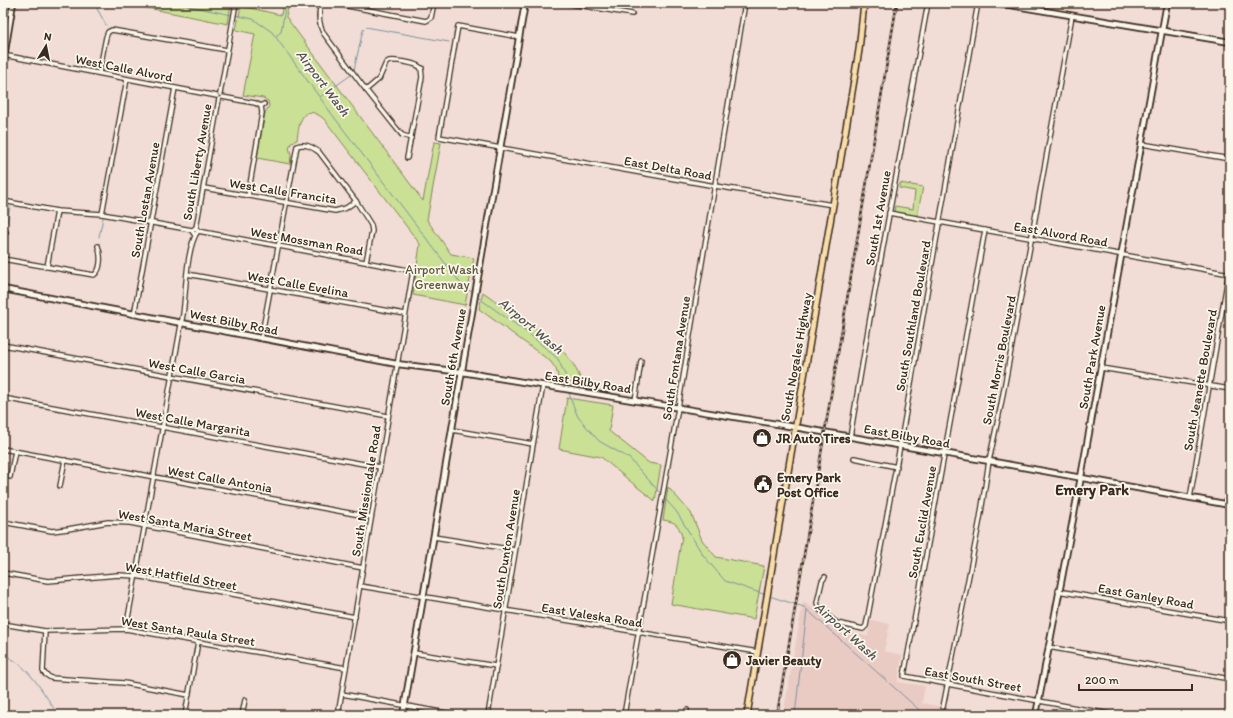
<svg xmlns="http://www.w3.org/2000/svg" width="1233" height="718" font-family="Itim,sans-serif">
  <rect width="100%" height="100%" fill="#f1ddd5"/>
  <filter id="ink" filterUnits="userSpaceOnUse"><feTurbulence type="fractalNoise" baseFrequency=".025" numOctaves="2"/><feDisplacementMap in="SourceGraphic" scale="8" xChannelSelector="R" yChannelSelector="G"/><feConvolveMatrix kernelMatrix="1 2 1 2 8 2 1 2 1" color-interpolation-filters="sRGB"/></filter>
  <g filter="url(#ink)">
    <!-- built -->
    <polygon fill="#eacbc4" points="803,601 846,632 868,636 871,620 890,624 884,651 902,655 898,682 925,686 922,703 948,708 947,715 783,715"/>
    <!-- green -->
    <g fill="#cae095" stroke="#82855a">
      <polygon points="122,3 231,3 228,24"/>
      <path d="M 283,3 L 289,3 L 286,17 L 423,201 L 434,142 L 441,143 L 427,220 L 451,254 L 474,258 L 465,305 L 413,295 L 420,244 L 324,119 C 302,101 299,123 297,140 L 292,142 L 289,147 L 291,155 L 290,164 L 257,158 L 265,113 L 269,106 L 268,101 L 263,98 L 243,95 L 255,34 L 236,30 L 241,6 L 281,15 Z"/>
      <polygon points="900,183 923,187 917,216 894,212 895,206 913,209 915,191 899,188"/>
      <path d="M 483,292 C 497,302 511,312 524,321 C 548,338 574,354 582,384 L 559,380 L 556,369 L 550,361 L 479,309 Z"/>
      <polygon points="567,398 613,405 609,431 649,463 661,465 655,501 636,486 601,457 559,449"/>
      <path d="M 668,487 L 691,513 L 702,540 L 716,557 L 764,566 L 754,619 L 671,604 L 682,536 C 678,524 676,522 663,520 Z"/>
    </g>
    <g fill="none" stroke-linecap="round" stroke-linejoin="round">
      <!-- stream -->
      <g stroke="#7e91a0" stroke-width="1">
        <polyline points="94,3 106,25"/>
        <polyline points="174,3 232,15"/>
        <polyline points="235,15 253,19 272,32 331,113 461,284 474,294"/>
        <polyline points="276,36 281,32 286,3"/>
        <polyline points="354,70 363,30 366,27 449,42"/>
        <polyline points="320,97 351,75"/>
        <polyline points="7,223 10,207"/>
        <polyline points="99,237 103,218"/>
        <polyline points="476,296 529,334 558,359 567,379 568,389"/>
        <polyline points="569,392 571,400 578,417 599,441 629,458 662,495"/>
        <polyline points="664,498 676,511 703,555 725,581 766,595"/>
        <polyline points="769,596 804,607 925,715"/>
        <path d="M 3,655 C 27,662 45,695 58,715"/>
        <polyline points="795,715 807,610"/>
      </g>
      <!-- street casing -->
      <g stroke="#3b2a1e" stroke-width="6">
        <g id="street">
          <path d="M 321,3 C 318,14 318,24 324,34 L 366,90 L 393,124 L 402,135 L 411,138"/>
          <polyline points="332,3 426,21 431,18 434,3"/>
          <polyline points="566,3 632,14"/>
          <polyline points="519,37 458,26 439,137 715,186 833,205"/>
          <polyline points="3,55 217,96"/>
          <polyline points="99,73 106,37 108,32 112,30 227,50"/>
          <path d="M 366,90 L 379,79 L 386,63 L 389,61 C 396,60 417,63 421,68 L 422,68"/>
          <polyline points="220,94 236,3"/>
          <polyline points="222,97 255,103 261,106 264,104"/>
          <polyline points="1142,144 1230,159"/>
          <polyline points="407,158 422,77 421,68"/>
          <polyline points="204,188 335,211 346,208 356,201"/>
          <polyline points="248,196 262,113 261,106"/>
          <polyline points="3,201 57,211 102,214 192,230"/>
          <polyline points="889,213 1230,274"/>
          <polyline points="102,214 127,79"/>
          <polyline points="196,228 219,99"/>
          <polyline points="985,230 904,676 1115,715"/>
          <polyline points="198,231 413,271 338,715"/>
          <polyline points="3,235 6,232"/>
          <path d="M 3,259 L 94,275 C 102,270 101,254 98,246"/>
          <polyline points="47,267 57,211"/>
          <polyline points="187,274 405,314"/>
          <polyline points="134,315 175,88"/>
          <path d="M 261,339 L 297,146 C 305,143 312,147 319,152 L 356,201 L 371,225 L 372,231 L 366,262"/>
          <polyline points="3,345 388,416"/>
          <polyline points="1101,368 1230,389"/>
          <polyline points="3,398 380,467"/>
          <polyline points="635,401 641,361"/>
          <polyline points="452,430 533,444"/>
          <polyline points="850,437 870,318 928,3"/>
          <polyline points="3,449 371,517"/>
          <polyline points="854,458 897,467"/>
          <polyline points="10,477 15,451"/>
          <polyline points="60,486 65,460"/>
          <polyline points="1190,498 1230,265"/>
          <polyline points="3,522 52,531 68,529 108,522 130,523 363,568"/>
          <polyline points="434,537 515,550"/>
          <polyline points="3,573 48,581 118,575 136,576 355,617"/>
          <polyline points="825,577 822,581 817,603 820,610 837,623 863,629 866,626 900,446 978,3"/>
          <polyline points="360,586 758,652"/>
          <polyline points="1058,591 1230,621"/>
          <polyline points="3,624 45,631 126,629 346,668"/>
          <path d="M 126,629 L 183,314 C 186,293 186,247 198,231 L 195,228 L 192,231 L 194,234"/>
          <polyline points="45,631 43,671 45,674 51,678 124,683 189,695"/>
          <polyline points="1048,647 1230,679"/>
          <polyline points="414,653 496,666"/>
          <polyline points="342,694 457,715"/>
          <polyline points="943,707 980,519 989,461 1001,405 1072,16"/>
          <polyline points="185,715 198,642"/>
          <polyline points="242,715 245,700"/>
          <polyline points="488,715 543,385"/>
          <polyline points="624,715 678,408 745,3"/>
          <polyline points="686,715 687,710"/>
        </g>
      </g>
      <!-- secondary casing -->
      <g stroke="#3b2a1e" stroke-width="8">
        <g id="secondary">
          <polyline points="998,3 1230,42"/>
          <polyline points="3,8 4,3"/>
          <polyline points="3,63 13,3"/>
          <polyline points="3,289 397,364 462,372 783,425 989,461 1230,505"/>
          <polyline points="403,715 525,3"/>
          <polyline points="1036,715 1081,477 1167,3"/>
        </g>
      </g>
      <!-- primary casing -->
      <g stroke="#3b2a1e" stroke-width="8">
        <polyline id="primary" points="747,715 849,110 859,50 864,3"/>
      </g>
      <!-- street -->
      <use href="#street" stroke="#fbf7ec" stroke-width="3.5"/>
      <!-- secondary -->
      <use href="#secondary" stroke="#fbf7ec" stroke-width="4.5"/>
      <!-- primary -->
      <use href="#primary" stroke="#f9deab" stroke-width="5"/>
      <!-- rail casing -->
      <g stroke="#3b2a1e" stroke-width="2.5">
        <polyline id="rail" points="777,715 897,3"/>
      </g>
      <!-- rail -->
      <use href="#rail" stroke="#fbf7ec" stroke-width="1" stroke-dasharray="3" stroke-linecap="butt"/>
    </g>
  </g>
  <!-- icons -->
  <defs>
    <g id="shop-disc" transform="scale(1)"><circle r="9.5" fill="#3b2a1e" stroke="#fbf7ec"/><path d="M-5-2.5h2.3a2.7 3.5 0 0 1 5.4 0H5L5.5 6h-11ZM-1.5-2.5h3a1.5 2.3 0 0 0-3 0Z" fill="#fff"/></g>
    <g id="civic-disc" transform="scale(1)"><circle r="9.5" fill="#3b2a1e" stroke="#fbf7ec"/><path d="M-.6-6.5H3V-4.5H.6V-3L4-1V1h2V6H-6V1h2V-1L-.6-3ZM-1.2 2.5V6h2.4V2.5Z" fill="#fff"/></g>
  </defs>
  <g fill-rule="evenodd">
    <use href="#shop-disc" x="762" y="438"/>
    <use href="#civic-disc" x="763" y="484"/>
    <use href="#shop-disc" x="732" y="660"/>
  </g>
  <g text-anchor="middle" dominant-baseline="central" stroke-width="3.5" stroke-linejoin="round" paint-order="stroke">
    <!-- street labels -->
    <g font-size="13" fill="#3b2a1e" stroke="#fbf7ec">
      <text transform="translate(124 68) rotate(11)">West Calle Alvord</text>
      <text transform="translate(197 162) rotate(-80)">South Liberty Avenue</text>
      <text transform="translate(668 168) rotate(10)">East Delta Road</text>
      <text transform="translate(283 191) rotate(9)">West Calle Francita</text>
      <text transform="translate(145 200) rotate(-80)">South Lostan Avenue</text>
      <text transform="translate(878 218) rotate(-80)">South 1st Avenue</text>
      <text transform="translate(1061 234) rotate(10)">East Alvord Road</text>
      <text transform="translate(307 241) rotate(10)">West Mossman Road</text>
      <text transform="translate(298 284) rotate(10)">West Calle Evelina</text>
      <text transform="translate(913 316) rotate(-80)">South Southland Boulevard</text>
      <text transform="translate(234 322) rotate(11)">West Bilby Road</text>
      <text transform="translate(453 357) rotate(-80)">South 6th Avenue</text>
      <text transform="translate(796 357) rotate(-80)">South Nogales Highway</text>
      <text transform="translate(1092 357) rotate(-80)">South Park Avenue</text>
      <text transform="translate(676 358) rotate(-81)">South Fontana Avenue</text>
      <text transform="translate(999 360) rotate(-79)">South Morris Boulevard</text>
      <text transform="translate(197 371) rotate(10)">West Calle Garcia</text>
      <text transform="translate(1200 380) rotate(-80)">South Jeanette Boulevard</text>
      <text transform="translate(588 382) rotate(9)">East Bilby Road</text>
      <text transform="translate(193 422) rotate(10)">West Calle Margarita</text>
      <text transform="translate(907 436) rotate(10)">East Bilby Road</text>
      <text transform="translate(220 479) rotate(10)">West Calle Antonia</text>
      <text transform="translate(366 491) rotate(-81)">South Missiondale Road</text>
      <text transform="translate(922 522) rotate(-80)">South Euclid Avenue</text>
      <text transform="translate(185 525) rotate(10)">West Santa Maria Street</text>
      <text transform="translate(506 549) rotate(-81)">South Dunton Avenue</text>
      <text transform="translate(181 576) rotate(10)">West Hatfield Street</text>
      <text transform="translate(1146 596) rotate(10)">East Ganley Road</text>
      <text transform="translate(592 615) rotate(9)">East Valeska Road</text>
      <text transform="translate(188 631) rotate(9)">West Santa Paula Street</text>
      <text transform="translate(973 679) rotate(10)">East South Street</text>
    </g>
    <!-- park labels -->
    <g font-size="13" fill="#5f583c" stroke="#fbf7ec">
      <text x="442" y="269">Airport Wash<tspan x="442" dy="15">Greenway</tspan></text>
    </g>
    <!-- poi labels -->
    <g font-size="13" font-weight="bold" fill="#3b2a1e" stroke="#fbf7ec" text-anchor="start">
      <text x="776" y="438">JR Auto Tires</text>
      <text x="777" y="477">Emery Park<tspan x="777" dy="15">Post Office</tspan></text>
      <text x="746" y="660">Javier Beauty</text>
    </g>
    <!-- water labels -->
    <g font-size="14" font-style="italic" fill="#575554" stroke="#fbf7ec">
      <text transform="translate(323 83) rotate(53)">Airport Wash</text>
      <text transform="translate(531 326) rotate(40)">Airport Wash</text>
      <text transform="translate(846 631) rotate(42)">Airport Wash</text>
    </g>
    <!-- quarter labels -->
    <g font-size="15" font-weight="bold" fill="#3b2a1e" stroke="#fbf7ec">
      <text x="1092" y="490">Emery Park</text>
    </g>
  </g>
  <!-- margin -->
  <rect width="1233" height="718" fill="none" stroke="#fbf7ec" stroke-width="16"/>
  <rect x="8" y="8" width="1217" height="702" fill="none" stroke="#3b2a1e" stroke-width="1.5" filter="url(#ink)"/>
  <!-- north arrow -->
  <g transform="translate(46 46) rotate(10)" stroke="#fbf7ec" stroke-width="3" paint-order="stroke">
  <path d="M0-3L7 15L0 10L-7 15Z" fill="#3b2a1e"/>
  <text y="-6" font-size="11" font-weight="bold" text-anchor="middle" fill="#3b2a1e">N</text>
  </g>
  <!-- scale -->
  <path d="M1079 684v6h113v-6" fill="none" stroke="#3b2a1e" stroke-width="2"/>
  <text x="1085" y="684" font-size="12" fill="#3b2a1e" stroke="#fbf7ec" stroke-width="3" paint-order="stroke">200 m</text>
</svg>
